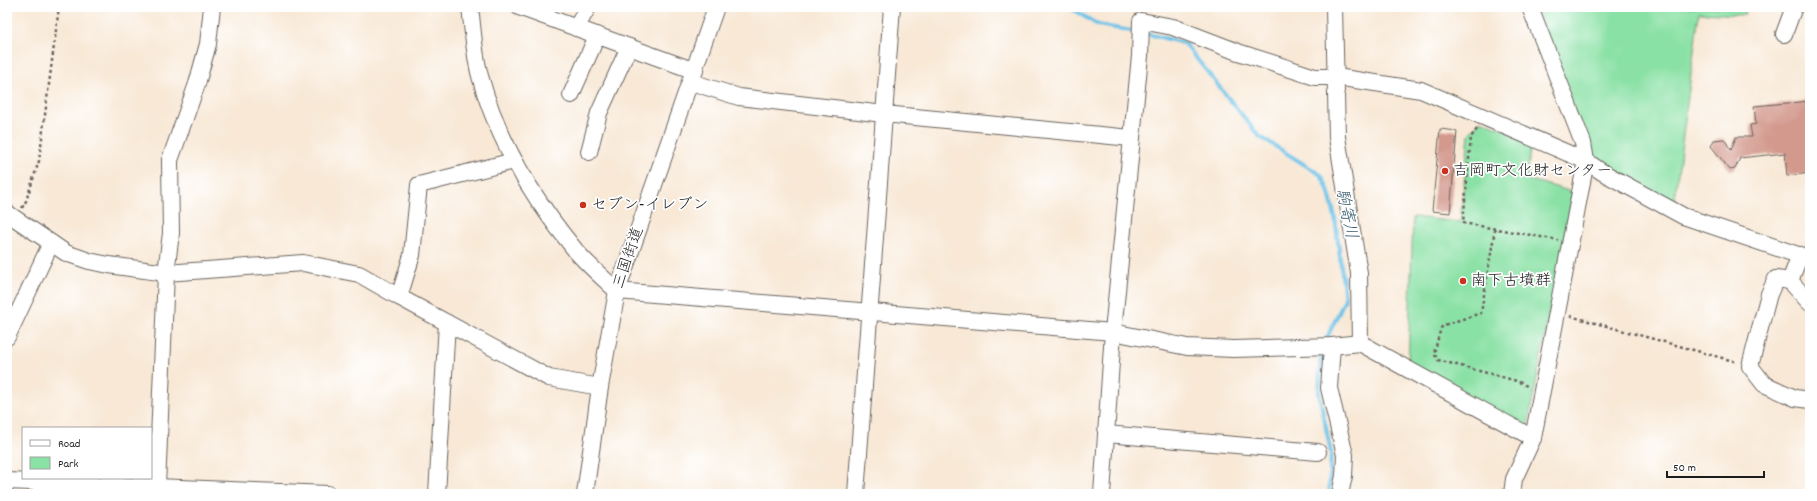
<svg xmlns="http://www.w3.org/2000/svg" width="1817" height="501" font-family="Dekko,'Klee One',sans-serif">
  <rect width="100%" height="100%" fill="#fff"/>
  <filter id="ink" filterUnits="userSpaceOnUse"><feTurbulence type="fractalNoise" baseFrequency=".025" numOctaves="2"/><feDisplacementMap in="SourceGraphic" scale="8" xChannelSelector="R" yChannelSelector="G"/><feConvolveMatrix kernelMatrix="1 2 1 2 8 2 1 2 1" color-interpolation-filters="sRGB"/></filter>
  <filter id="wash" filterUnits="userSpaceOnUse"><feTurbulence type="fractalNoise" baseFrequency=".012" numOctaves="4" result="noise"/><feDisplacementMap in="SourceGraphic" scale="16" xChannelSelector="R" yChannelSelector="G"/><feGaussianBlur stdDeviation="0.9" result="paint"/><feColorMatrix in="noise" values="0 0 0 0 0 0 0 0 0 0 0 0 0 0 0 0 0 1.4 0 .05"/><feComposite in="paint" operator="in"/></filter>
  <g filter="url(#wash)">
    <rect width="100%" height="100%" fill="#f8e8d5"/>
    <!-- green -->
    <g fill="#8ae1a5" stroke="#537e60">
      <polygon points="1536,7 1746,7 1745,15 1699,13 1674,204 1593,161"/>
      <polygon points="1481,120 1531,141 1527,179 1573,192 1527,429 1408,364 1413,217 1460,222 1469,134"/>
    </g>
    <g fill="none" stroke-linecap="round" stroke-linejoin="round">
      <!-- stream -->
      <g stroke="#6ac2e8" stroke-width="4">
        <polyline points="1069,7 1098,25 1137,32"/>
        <polyline points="1144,33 1184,43 1259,136 1321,175 1328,189 1335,217 1345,299 1325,342"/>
        <polyline points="1321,350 1319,393 1331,453 1329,494"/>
      </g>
    </g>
    <g id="blocks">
      <!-- building -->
      <g fill="#d3998d">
        <polygon points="1810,101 1810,173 1787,176 1785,153 1740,158 1735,169 1730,170 1711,146 1714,140 1724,139 1731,150 1736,137 1752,137 1750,125 1756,124 1754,106"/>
        <polygon points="1440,129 1457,131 1450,213 1432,211"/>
      </g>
    </g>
  </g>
  <g filter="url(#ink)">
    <use href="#blocks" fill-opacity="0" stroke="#69635d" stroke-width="1"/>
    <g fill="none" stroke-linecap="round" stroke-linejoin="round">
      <!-- minor casing -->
      <g stroke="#69635d" stroke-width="18">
        <g id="minor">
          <path d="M 470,7 C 473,30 474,54 480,76 C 497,139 534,200 576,251 C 588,265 603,278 617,291 L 1113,332 L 1187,347 L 1234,349 L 1332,346 L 1360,343 L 1533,438"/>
          <polyline points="519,7 695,71"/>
          <polyline points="1334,7 1337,137 1359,273 1360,343"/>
          <polyline points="576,28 588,7"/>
          <polyline points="1784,34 1794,7"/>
          <polyline points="691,82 739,97 884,114 1131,138"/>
          <polyline points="571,95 597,36"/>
          <polyline points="589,152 599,113 629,47"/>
          <polyline points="7,213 66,253 89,261 109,265 166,273 303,263 359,274 399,297 549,378 600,387"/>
          <polyline points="1800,255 1790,281 1776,279 1769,294 1750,366 1764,384 1795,398 1810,400"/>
          <polyline points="1790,281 1810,303"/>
          <polyline points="399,297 412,255 419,185 514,161"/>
          <polyline points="7,337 51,243"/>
          <polyline points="1332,346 1329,388 1345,455 1344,476 1340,494"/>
          <polyline points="1106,434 1318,452"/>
          <polyline points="7,481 328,494"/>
          <polyline points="157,486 166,273 171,233 170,160 197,84 208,44 212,7"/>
          <polyline points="437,494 447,323"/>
          <polyline points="585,494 600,387 617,291 716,7"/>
          <polyline points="856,494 892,7"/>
          <polyline points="1102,494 1113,332 1140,56 1141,21 1173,27 1238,52 1315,77 1336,77 1421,90 1586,161 1602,172 1683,216 1810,259"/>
          <polyline points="1512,494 1514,479 1533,438 1586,161 1583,143 1530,7"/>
        </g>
      </g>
      <!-- path -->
      <g stroke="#69635d" stroke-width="2.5" stroke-dasharray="3 3" stroke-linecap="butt">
        <polyline points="1477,129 1471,137 1463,223 1558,240"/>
        <polyline points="22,208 26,201 39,161 59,7"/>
        <polyline points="1495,229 1481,313 1444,325 1441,328 1434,353 1438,360 1517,381 1529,387"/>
        <polyline points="1570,316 1737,362"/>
      </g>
      <!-- minor -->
      <use href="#minor" stroke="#fff" stroke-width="16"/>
    </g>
  </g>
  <!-- markers -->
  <g fill="#c8321e" stroke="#fff" stroke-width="1.5">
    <circle cx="1445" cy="171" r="4"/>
    <circle cx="583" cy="205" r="4"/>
    <circle cx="1463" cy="281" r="4"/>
  </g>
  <g text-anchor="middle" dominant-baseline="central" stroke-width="3.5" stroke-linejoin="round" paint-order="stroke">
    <!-- poi labels -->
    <g font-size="16" fill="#1c1c1c" stroke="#fff" text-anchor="start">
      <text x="1453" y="171">吉岡町文化財センター</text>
      <text x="591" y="205">セブン-イレブン</text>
      <text x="1471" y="281">南下古墳群</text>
    </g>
    <!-- street labels -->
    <g font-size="16" fill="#1c1c1c" stroke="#fff">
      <text transform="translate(629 258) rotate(-71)">三国街道</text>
    </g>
    <!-- water labels -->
    <g font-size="17" font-style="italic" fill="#3b5e6e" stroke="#fff">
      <text transform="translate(1345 214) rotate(78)">駒寄川</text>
    </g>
  </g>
  <!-- margin -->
  <rect width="1817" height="501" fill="none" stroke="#fff" stroke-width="24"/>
  <!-- legend -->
  <rect x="22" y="427" width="130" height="52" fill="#ffffff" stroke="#a4a4a4"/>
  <rect x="30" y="440" width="20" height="6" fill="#ffffff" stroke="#a4a4a4"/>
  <text x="58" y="447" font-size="12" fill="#1c1c1c">Road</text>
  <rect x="30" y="457" width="20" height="12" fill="#8ae1a5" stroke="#a4a4a4"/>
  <text x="58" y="467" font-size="12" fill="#1c1c1c">Park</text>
  <!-- scale -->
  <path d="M1667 471v6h97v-6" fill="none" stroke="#1c1c1c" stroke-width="2"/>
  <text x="1673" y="471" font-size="12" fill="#1c1c1c" stroke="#ffffff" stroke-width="3" paint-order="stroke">50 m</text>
</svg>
